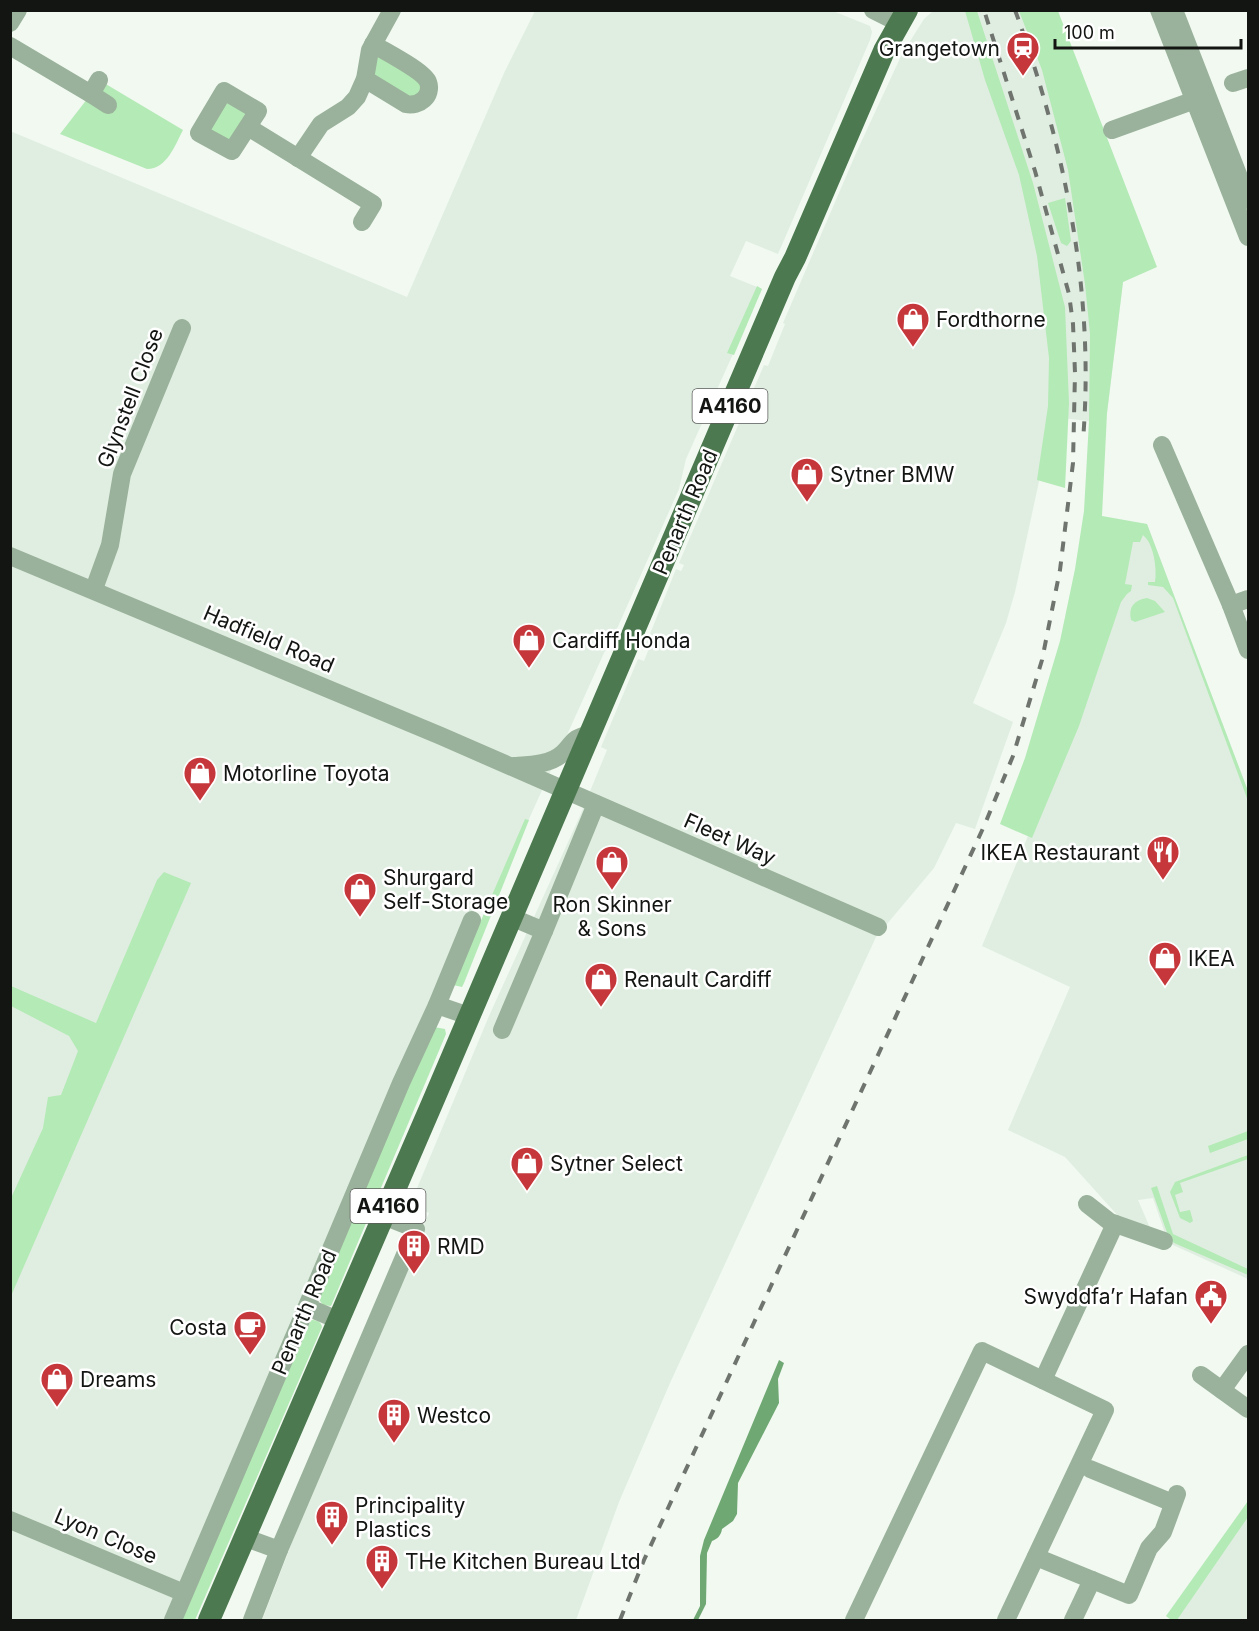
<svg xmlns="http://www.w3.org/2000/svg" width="1259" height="1631" font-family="Inter,sans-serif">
  <rect width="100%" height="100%" fill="#f1f9f1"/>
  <!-- built -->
  <g fill="#e0eee1">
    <polygon points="535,11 833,11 870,26 872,32 870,40 778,254 746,241 730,276 762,289 686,459 679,489 612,640 604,653 492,901 484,900 470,913 165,1620 11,1620 10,131 407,297 505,71"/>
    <polygon points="933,11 1036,11 1139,274 1123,282 1107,413 1089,421 1053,417 1015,592 1006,623 973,703 1013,722 975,829 956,823 934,868 876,937 670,1383 619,1502 576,1620 262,1620 315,1483 429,1213 410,1205 489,1016 579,818 607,750 601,747 638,659 644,661 648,651 644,649 676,569 681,571 684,565 679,563 764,365 768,366 785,324 783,323 857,151 902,54 924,19"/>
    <polygon points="1131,522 1147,524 1248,791 1248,1279 1173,1245 1167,1239 1153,1198 1138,1200 1151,1230 1120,1218 1065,1157 1008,1130 1070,987 982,946 1038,812"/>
    <polygon points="1248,1507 1248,1620 1172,1620"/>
  </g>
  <!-- green -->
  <g fill="#b4eab6">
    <polygon points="965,11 977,11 1033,183 1065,307 1069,403 1065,488 1037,480 1048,406 1049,358 1037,256 1019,175 985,80"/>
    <path d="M 1019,11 L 1058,11 L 1157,267 L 1123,282 L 1107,413 L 1102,516 L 1147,524 L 1248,791 L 1248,801 L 1173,598 L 1163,587 L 1148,585 L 1148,582 L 1155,582 C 1157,568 1154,544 1143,535 L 1140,542 L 1133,542 L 1125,584 L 1132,585 L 1131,591 L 1127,594 L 1121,602 L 1079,726 L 1032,838 L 1000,824 L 1025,758 L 1060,641 L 1075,569 L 1084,511 L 1089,421 L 1090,334 L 1085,284 L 1068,170 L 1042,70 Z"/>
    <polygon points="370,50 424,75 417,104 365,68"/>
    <path d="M 99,80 L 183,130 C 175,145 167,169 147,169 L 60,134 L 91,94 Z"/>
    <polygon points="224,91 258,111 232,151 199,133"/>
    <polygon points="1065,198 1071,241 1067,246 1061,243 1048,203"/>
    <polygon points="757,286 762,289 734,355 727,353"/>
    <path d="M 1147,598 L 1155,601 L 1165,612 L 1135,622 L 1131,620 C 1128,607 1134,600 1147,598 Z"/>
    <polygon points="525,819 529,820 464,983 462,987 453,985"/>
    <polygon points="164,872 191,883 11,1296 11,1198 43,1128 48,1097 61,1095 78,1051 69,1036 11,1006 11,986 96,1023 157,880"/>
    <polygon points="434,1027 445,1029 446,1034 331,1306 323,1305 318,1298"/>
    <polygon points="1248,1131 1248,1139 1210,1153 1208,1146"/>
    <polygon points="1248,1155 1248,1159 1180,1183 1183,1192 1175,1195 1180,1212 1190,1210 1193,1221 1190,1223 1180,1218 1170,1192 1175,1182"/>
    <polygon points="1157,1186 1173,1234 1248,1269 1248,1275 1174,1243 1169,1238 1151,1188"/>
    <path d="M 311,1320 C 316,1320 321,1321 322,1327 L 195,1620 L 178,1620 Z"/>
    <polygon points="1248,1501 1248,1517 1177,1620 1171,1620 1166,1616"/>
  </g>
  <!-- water -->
  <path fill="#70a874" d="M 779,1360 L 784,1363 L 778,1379 L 779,1403 L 738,1483 L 737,1514 L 733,1521 L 722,1529 C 721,1536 717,1539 712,1541 L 707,1553 L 706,1604 L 698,1620 L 693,1620 L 700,1606 L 700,1556 L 704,1540 Z"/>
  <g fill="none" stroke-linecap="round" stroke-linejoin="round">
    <!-- minor -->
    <g stroke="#9ab29b" stroke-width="18">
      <polyline points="873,10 899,23"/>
      <polyline points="1159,10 1248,237"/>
      <polyline points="1174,10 1248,200"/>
      <polyline points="10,23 18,10"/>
      <polyline points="10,46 91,94 99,80"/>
      <path d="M 365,79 L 406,104 C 419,107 433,96 428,82 C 424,71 384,51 373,44"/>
      <polyline points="1233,83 1248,78"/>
      <polygon points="224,91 258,111 232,151 199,133"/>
      <polyline points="91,94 108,105"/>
      <polyline points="248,127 373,204 362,222"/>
      <polyline points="1112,130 1206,96"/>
      <polyline points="298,158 321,124 348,107 357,97 365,79 370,50 392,10"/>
      <polyline points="1162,445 1231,605 1248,599"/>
      <polyline points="10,556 441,736 878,927"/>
      <polyline points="94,589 110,545 122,474 182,328"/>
      <polyline points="1231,605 1248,650"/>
      <path d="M 514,766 C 530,765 550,765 563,753 C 576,741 569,740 589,734"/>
      <polyline points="511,917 544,931 596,804"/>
      <polyline points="437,1005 469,1016"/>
      <polyline points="502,1030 544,931"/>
      <polyline points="1087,1204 1110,1222 1164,1241"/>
      <polyline points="307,1307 338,1320"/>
      <polyline points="1201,1375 1248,1409"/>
      <polyline points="1043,1380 1115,1224"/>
      <polyline points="1222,1390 1248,1354"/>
      <polyline points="1090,1469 1173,1503"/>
      <polyline points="10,1520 184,1593"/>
      <polyline points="246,1538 279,1550"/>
      <polyline points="1036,1557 1129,1595 1149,1548 1163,1532 1177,1494"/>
      <polyline points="173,1620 302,1318 401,1083 437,1005 472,920"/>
      <polyline points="252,1620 279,1550 416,1229 383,1216"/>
      <polyline points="854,1620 982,1351 1105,1410 1006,1620"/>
      <polyline points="1073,1620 1092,1580"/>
    </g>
    <!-- major -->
    <polyline stroke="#4c794f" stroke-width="22" points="209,1620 434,1099 785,277 795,258 884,51 907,10"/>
    <!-- rail -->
    <g stroke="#6f746f" stroke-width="4" stroke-dasharray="10 10" stroke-linecap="butt">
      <path d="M 1015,10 C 1065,147 1095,294 1083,440"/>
      <polyline points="620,1620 644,1560 985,824 1013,756 1042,660 1060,570 1073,463 1075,373 1073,324 1069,294 1035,171 984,10"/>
    </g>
  </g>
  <!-- icons -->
  <defs>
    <g id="station-pin" transform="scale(1.725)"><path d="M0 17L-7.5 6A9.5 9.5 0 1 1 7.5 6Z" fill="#c6373b" stroke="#fff"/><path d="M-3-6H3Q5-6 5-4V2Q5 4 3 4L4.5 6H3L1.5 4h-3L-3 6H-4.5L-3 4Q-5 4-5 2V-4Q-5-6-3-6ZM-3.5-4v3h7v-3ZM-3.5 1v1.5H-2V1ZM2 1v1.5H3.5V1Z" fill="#fff"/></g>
    <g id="shop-pin" transform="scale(1.725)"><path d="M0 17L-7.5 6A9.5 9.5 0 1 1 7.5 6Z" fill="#c6373b" stroke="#fff"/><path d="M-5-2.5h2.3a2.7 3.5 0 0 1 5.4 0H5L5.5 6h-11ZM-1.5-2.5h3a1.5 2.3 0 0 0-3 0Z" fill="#fff"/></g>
    <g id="restaurant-pin" transform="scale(1.725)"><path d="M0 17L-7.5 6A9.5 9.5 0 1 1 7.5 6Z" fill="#c6373b" stroke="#fff"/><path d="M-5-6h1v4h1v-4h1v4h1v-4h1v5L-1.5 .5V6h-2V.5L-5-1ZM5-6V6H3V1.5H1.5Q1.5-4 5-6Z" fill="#fff"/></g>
    <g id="building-pin" transform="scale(1.725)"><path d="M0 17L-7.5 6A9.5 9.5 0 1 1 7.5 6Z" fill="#c6373b" stroke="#fff"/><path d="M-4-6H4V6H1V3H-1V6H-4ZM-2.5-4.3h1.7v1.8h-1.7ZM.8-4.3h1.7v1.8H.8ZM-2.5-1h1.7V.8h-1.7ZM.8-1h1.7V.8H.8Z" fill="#fff"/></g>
    <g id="civic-pin" transform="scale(1.725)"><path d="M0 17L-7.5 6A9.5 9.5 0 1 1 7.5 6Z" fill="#c6373b" stroke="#fff"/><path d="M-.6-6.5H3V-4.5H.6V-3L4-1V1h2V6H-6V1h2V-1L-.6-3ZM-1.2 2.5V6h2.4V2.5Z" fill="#fff"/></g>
    <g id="cafe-pin" transform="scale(1.725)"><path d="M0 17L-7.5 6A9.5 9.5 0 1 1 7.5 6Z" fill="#c6373b" stroke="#fff"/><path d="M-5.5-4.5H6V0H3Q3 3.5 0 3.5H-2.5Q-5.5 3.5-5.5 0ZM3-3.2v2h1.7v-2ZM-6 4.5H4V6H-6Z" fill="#fff"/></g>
  </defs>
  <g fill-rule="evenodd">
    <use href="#station-pin" x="1023" y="48"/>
    <use href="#shop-pin" x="913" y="319"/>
    <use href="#shop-pin" x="807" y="474"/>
    <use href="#shop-pin" x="529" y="640"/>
    <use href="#shop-pin" x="200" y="773"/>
    <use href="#restaurant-pin" x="1163" y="852"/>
    <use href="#shop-pin" x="612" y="862"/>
    <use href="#shop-pin" x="360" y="889"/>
    <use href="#shop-pin" x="1165" y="958"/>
    <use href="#shop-pin" x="601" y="979"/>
    <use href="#shop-pin" x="527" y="1163"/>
    <use href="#building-pin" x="414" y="1246"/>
    <use href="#civic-pin" x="1211" y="1296"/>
    <use href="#cafe-pin" x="250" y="1327"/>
    <use href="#shop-pin" x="57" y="1379"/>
    <use href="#building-pin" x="394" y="1415"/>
    <use href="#building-pin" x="332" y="1517"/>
    <use href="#building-pin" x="382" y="1561"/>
  </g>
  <g text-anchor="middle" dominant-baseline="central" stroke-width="5" stroke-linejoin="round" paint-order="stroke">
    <!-- shield labels -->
    <g fill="#fff" stroke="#595b59" stroke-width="1.5">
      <rect x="692.5" y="389" width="75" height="34" rx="4.5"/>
      <rect x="350.5" y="1189" width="75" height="34" rx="4.5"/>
    </g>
    <g font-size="20" font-weight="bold" fill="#121512">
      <text x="730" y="406">A4160</text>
      <text x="388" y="1206">A4160</text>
    </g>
    <!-- poi labels -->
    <g font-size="21" fill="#121512" stroke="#fff" text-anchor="start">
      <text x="1000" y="48" text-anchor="end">Grangetown</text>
      <text x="936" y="319">Fordthorne</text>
      <text x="830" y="474">Sytner BMW</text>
      <text x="552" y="640">Cardiff Honda</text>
      <text x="223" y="773">Motorline Toyota</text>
      <text x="1140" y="852" text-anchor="end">IKEA Restaurant</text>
      <text x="383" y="877">Shurgard<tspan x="383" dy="24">Self-Storage</tspan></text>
      <text x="612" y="904" text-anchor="middle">Ron Skinner<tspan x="612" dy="24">&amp; Sons</tspan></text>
      <text x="1188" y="958">IKEA</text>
      <text x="624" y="979">Renault Cardiff</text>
      <text x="550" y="1163">Sytner Select</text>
      <text x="437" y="1246">RMD</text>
      <text x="1188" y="1296" text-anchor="end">Swyddfa’r Hafan</text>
      <text x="227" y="1327" text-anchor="end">Costa</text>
      <text x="80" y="1379">Dreams</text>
      <text x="417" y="1415">Westco</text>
      <text x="355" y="1505">Principality<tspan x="355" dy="24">Plastics</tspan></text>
      <text x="405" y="1561">THe Kitchen Bureau Ltd</text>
    </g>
    <!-- street labels -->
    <g font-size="21" fill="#121512" stroke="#fff">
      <text transform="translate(130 398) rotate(-69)">Glynstell Close</text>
      <text transform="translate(685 512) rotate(-67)">Penarth Road</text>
      <text transform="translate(269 639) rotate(23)">Hadfield Road</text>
      <text transform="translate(730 839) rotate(24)">Fleet Way</text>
      <text transform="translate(304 1312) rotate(-67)">Penarth Road</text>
      <text transform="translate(106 1536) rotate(23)">Lyon Close</text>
    </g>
  </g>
  <!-- border -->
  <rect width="1259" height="1631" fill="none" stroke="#121512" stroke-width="24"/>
  <!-- scale -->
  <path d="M1055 39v9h186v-9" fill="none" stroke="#121512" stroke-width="3"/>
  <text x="1064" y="39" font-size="18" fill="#121512" stroke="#ffffff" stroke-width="4.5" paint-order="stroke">100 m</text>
</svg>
